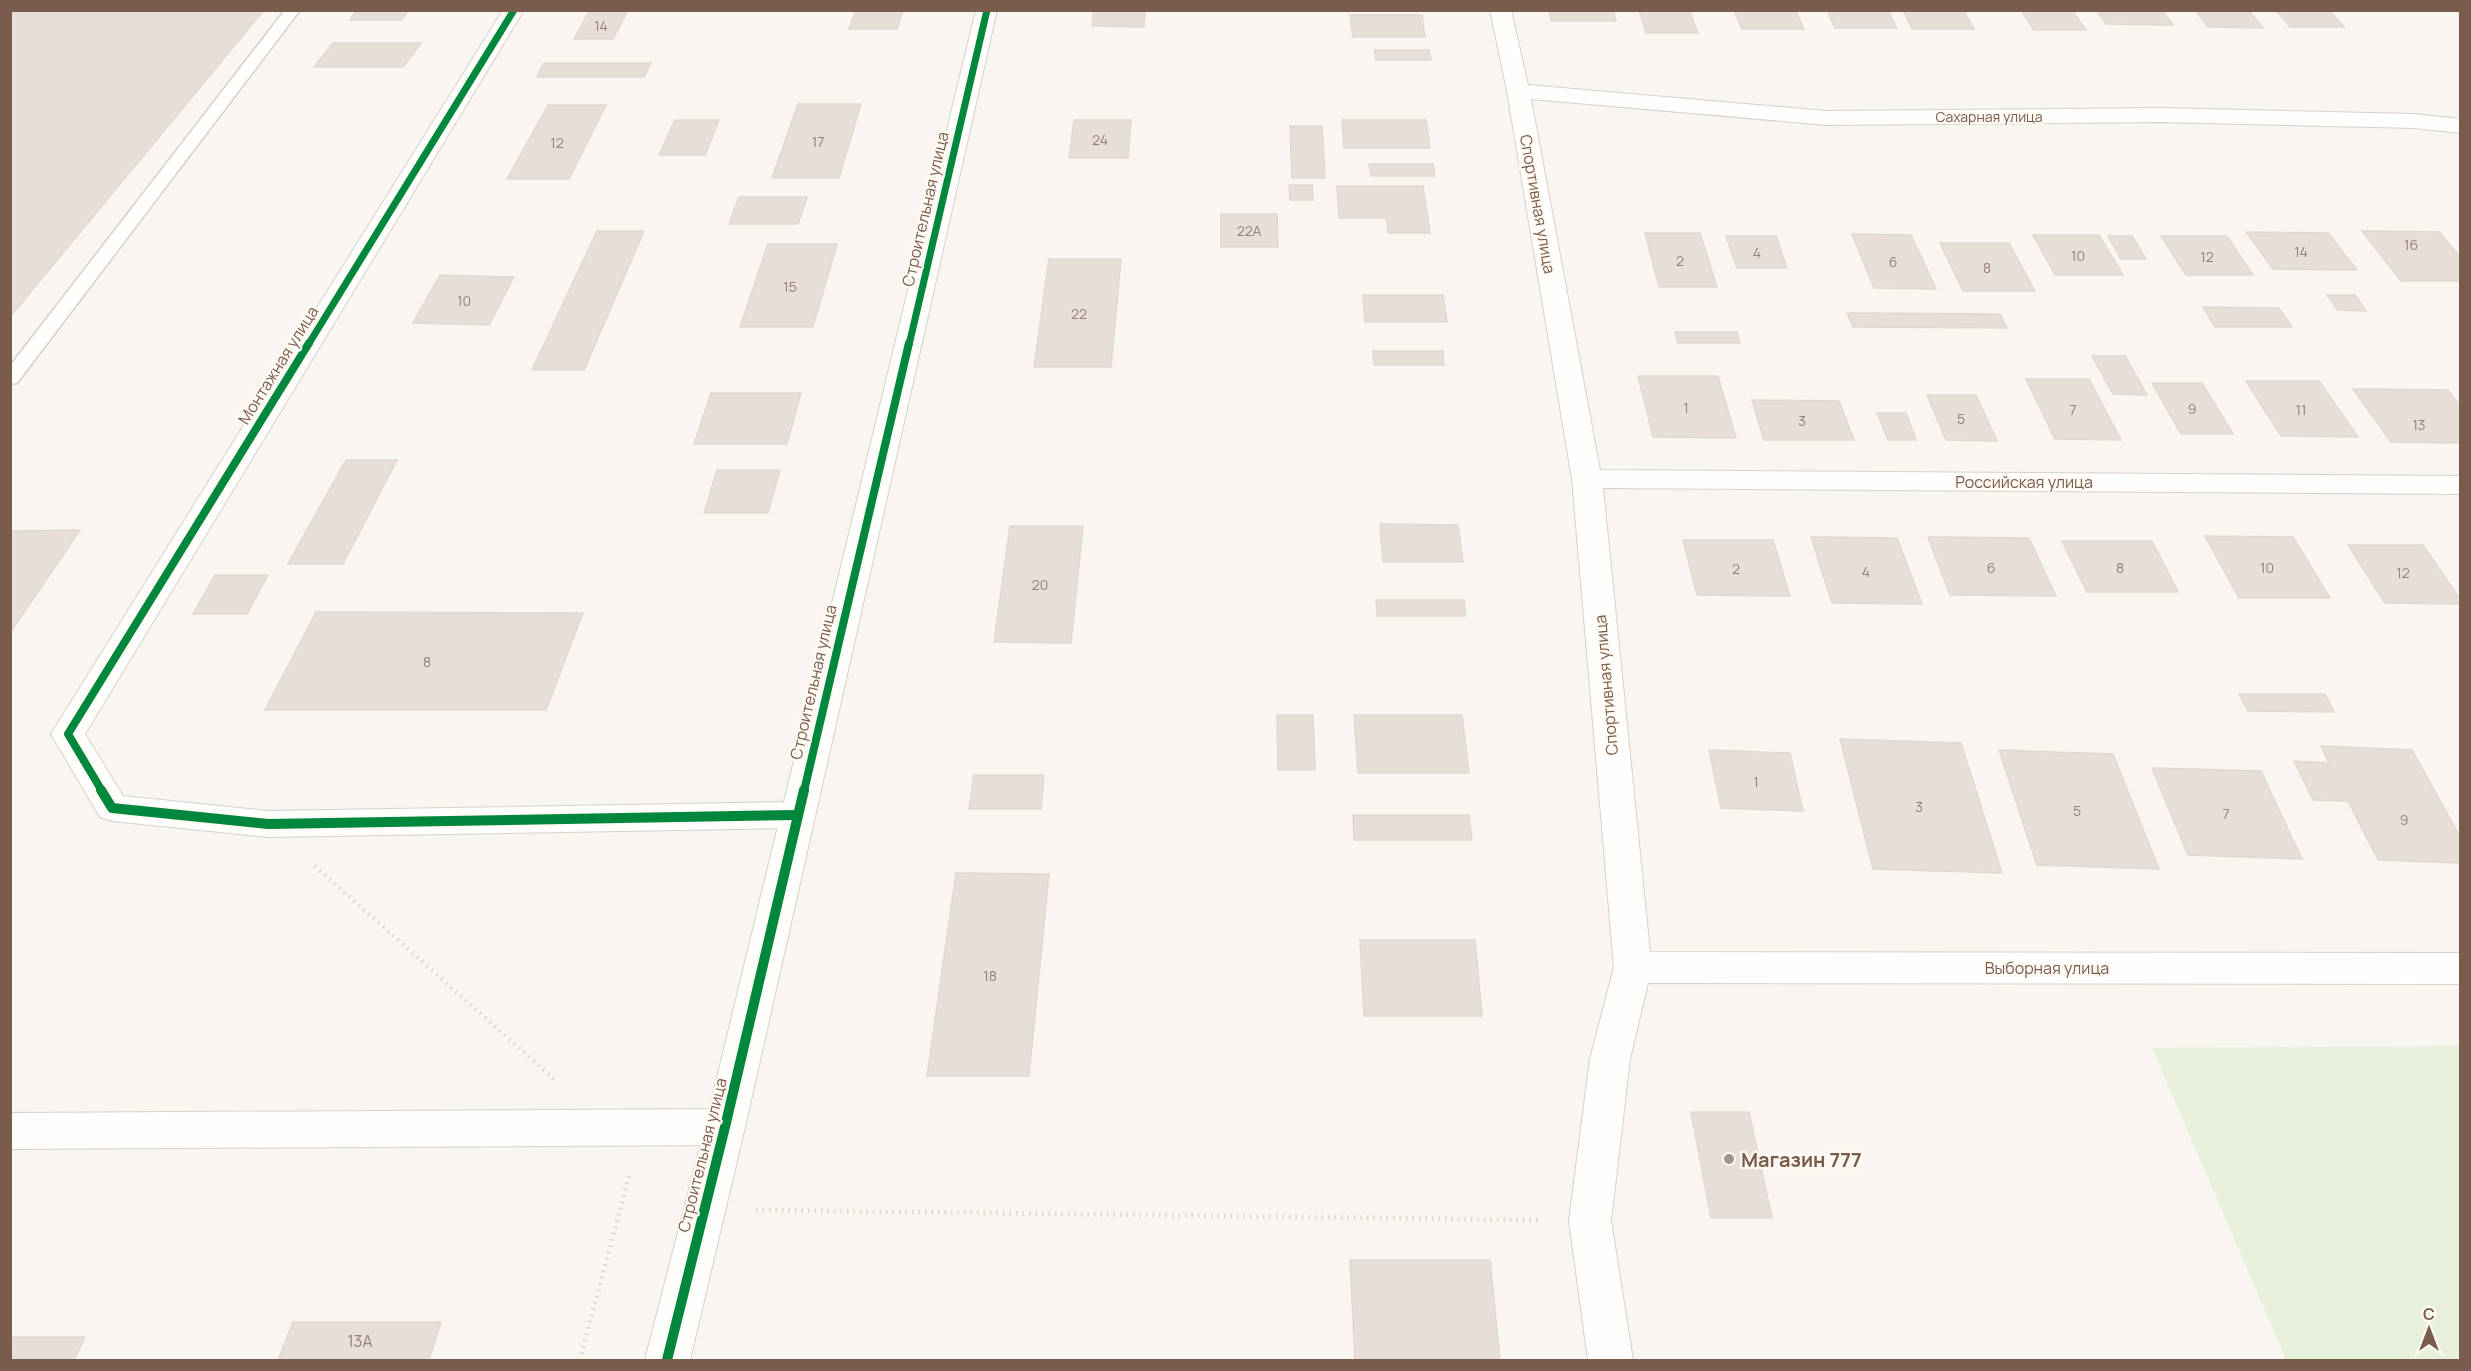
<svg xmlns="http://www.w3.org/2000/svg" width="2471" height="1371" font-family="Manrope,sans-serif">
  <rect width="100%" height="100%" fill="#f9f5f0"/>
  <!-- green -->
  <polygon fill="#e7f0db" points="2460,1046 2460,1360 2286,1360 2152,1048"/>
  <!-- building -->
  <g fill="#e6ded7" stroke="#e2d8d2" stroke-width="1.5">
    <polygon points="10,10 264,10 10,317"/>
    <polygon points="357,10 408,10 402,20 350,20"/>
    <polygon points="590,10 628,10 613,39 574,39"/>
    <polygon points="856,10 903,10 897,29 849,29"/>
    <polygon points="1094,10 1145,10 1144,27 1092,26"/>
    <polygon points="1549,10 1613,10 1616,21 1551,21"/>
    <polygon points="1639,10 1689,10 1698,33 1646,33"/>
    <polygon points="1734,10 1795,10 1804,29 1742,29"/>
    <polygon points="1827,10 1888,10 1897,28 1835,28"/>
    <polygon points="1903,10 1963,10 1974,29 1912,29"/>
    <polygon points="2021,10 2072,10 2086,30 2034,30"/>
    <polygon points="2096,10 2162,10 2173,25 2106,24"/>
    <polygon points="2195,10 2248,10 2263,28 2208,27"/>
    <polygon points="2276,10 2329,10 2344,27 2290,27"/>
    <polygon points="1350,15 1422,15 1425,37 1353,37"/>
    <polygon points="333,43 421,43 403,67 314,67"/>
    <polygon points="1374,50 1429,50 1431,60 1376,60"/>
    <polygon points="544,63 651,63 644,77 537,77"/>
    <polygon points="798,104 861,104 839,178 772,178"/>
    <polygon points="548,105 606,105 569,179 507,179"/>
    <polygon points="675,120 719,120 705,155 659,155"/>
    <polygon points="1074,120 1131,120 1128,158 1069,158"/>
    <polygon points="1342,120 1426,120 1430,148 1344,148"/>
    <polygon points="1290,126 1322,126 1325,178 1292,178"/>
    <polygon points="1369,164 1433,164 1435,176 1371,176"/>
    <polygon points="1289,185 1312,185 1313,200 1290,200"/>
    <polygon points="1337,186 1423,186 1430,233 1388,233 1387,218 1339,218"/>
    <polygon points="739,197 807,197 798,224 729,224"/>
    <polygon points="1221,214 1277,214 1278,247 1221,247"/>
    <polygon points="597,231 644,231 584,370 532,370"/>
    <polygon points="2362,231 2439,232 2460,257 2460,281 2401,281"/>
    <polygon points="2246,232 2328,233 2357,270 2273,269"/>
    <polygon points="1645,233 1700,233 1717,287 1659,287"/>
    <polygon points="1852,234 1911,235 1936,289 1874,288"/>
    <polygon points="2033,235 2099,235 2123,275 2055,275"/>
    <polygon points="1726,236 1776,236 1787,268 1737,268"/>
    <polygon points="2108,236 2132,236 2146,259 2121,259"/>
    <polygon points="2161,236 2227,236 2253,275 2186,275"/>
    <polygon points="1940,243 2009,243 2035,291 1963,291"/>
    <polygon points="768,244 837,244 813,327 740,327"/>
    <polygon points="1049,259 1121,259 1111,367 1034,367"/>
    <polygon points="440,275 514,277 489,325 413,323"/>
    <polygon points="1363,295 1443,295 1447,322 1365,322"/>
    <polygon points="2327,295 2355,295 2366,311 2338,310"/>
    <polygon points="2203,307 2279,308 2292,327 2215,327"/>
    <polygon points="1847,313 2000,314 2007,328 1853,327"/>
    <polygon points="1675,332 1737,332 1740,343 1678,343"/>
    <polygon points="1373,351 1443,351 1444,365 1374,365"/>
    <polygon points="2092,356 2125,356 2147,395 2113,394"/>
    <polygon points="1638,376 1718,376 1736,438 1653,437"/>
    <polygon points="2026,379 2089,379 2121,440 2055,439"/>
    <polygon points="2246,381 2319,381 2358,437 2281,436"/>
    <polygon points="2152,383 2202,383 2233,434 2181,434"/>
    <polygon points="2353,389 2448,390 2460,406 2460,443 2391,442"/>
    <polygon points="711,393 801,393 787,444 694,444"/>
    <polygon points="1927,395 1976,395 1997,441 1946,440"/>
    <polygon points="1752,400 1839,401 1854,440 1764,440"/>
    <polygon points="1877,413 1906,413 1916,440 1888,440"/>
    <polygon points="346,460 397,460 343,564 288,564"/>
    <polygon points="717,470 780,470 768,513 704,513"/>
    <polygon points="1380,524 1458,525 1463,562 1383,562"/>
    <polygon points="1010,526 1083,526 1071,643 994,642"/>
    <polygon points="80,530 10,633 10,531"/>
    <polygon points="2205,536 2293,537 2330,598 2239,598"/>
    <polygon points="1811,537 1897,538 1922,604 1832,603"/>
    <polygon points="1928,537 2029,538 2056,596 1950,595"/>
    <polygon points="1683,540 1773,540 1790,596 1697,595"/>
    <polygon points="2062,541 2152,541 2178,592 2087,592"/>
    <polygon points="2348,545 2423,545 2460,599 2460,604 2385,603"/>
    <polygon points="215,575 268,575 247,614 193,614"/>
    <polygon points="1376,600 1464,600 1466,616 1377,616"/>
    <polygon points="316,612 583,613 546,710 265,710"/>
    <polygon points="2239,694 2325,694 2334,712 2248,711"/>
    <polygon points="1277,715 1313,715 1315,770 1278,770"/>
    <polygon points="1354,715 1462,715 1469,773 1358,773"/>
    <polygon points="1840,739 1961,743 2002,873 1873,869"/>
    <polygon points="2321,746 2412,750 2460,837 2460,863 2378,860 2348,801 2313,800 2294,761 2329,763"/>
    <polygon points="1709,750 1790,753 1803,811 1721,808"/>
    <polygon points="1999,750 2113,754 2159,869 2037,865"/>
    <polygon points="2152,768 2261,771 2302,859 2188,855"/>
    <polygon points="974,775 1044,775 1041,809 969,809"/>
    <polygon points="1353,815 1469,815 1472,840 1354,840"/>
    <polygon points="956,873 1049,874 1029,1076 927,1076"/>
    <polygon points="1360,940 1475,940 1482,1016 1364,1016"/>
    <polygon points="1691,1112 1749,1112 1772,1218 1711,1218"/>
    <polygon points="1350,1260 1490,1260 1500,1360 1355,1360"/>
    <polygon points="293,1322 441,1322 429,1360 278,1360"/>
    <polygon points="10,1337 85,1337 74,1360 10,1360"/>
  </g>
  <g fill="none" stroke-linecap="round" stroke-linejoin="round">
    <!-- service casing -->
    <g stroke="#d7d1cb" stroke-width="3">
      <polygon id="service" points="285,10 300,10 17,383 10,384 10,366"/>
    </g>
    <!-- minor casing -->
    <g stroke="#d7d1cb" stroke-width="2">
      <g id="minor">
        <polygon points="503,10 524,10 85,734 123,796 268,811 797,802 809,806 815,815 809,824 797,828 268,837 112,821 100,817 51,734"/>
        <polygon points="1490,10 1511,10 1528,85 1827,111 2161,108 2414,114 2460,119 2460,133 2414,128 2161,122 1827,125 1531,99 1600,470 2460,476 2460,494 1603,488 1650,952 2460,953 2460,984 1648,983 1630,1059 1611,1221 1633,1360 1588,1360 1569,1221 1590,1059 1614,967 1572,479 1507,91"/>
        <polygon points="725,1109 739,1114 745,1127 739,1140 725,1145 10,1149 10,1113"/>
      </g>
    </g>
    <!-- tertiary casing -->
    <g stroke="#d7d1cb" stroke-width="2">
      <polygon id="tertiary" points="976,10 997,10 745,1127 690,1360 645,1360 705,1127"/>
    </g>
    <!-- path -->
    <g stroke="#dcd5d0" stroke-width="4.5" stroke-dasharray="1.5 5" stroke-linecap="butt">
      <polyline points="315,866 554,1079"/>
      <polyline points="756,1210 1540,1220"/>
      <polyline points="580,1360 629,1176"/>
    </g>
    <!-- service -->
    <use href="#service" fill="#fefefd" fill-rule="evenodd"/>
    <!-- minor -->
    <use href="#minor" fill="#fefefd" fill-rule="evenodd"/>
    <!-- tertiary -->
    <use href="#tertiary" fill="#fefefd" fill-rule="evenodd"/>
    <!-- cycleway-far2 casing -->
    <g stroke="#fffaf3" stroke-width="10">
      <g id="cycleway-far2">
        <polyline points="308,345 514,10"/>
        <polyline points="909,345 987,10"/>
      </g>
    </g>
    <!-- cycleway-far1 casing -->
    <g stroke="#fffaf3" stroke-width="12">
      <g id="cycleway-far1">
        <polyline points="102,791 68,734 309,343"/>
        <polyline points="804,791 909,343"/>
      </g>
    </g>
    <!-- cycleway casing -->
    <g stroke="#fffaf3" stroke-width="14">
      <g id="cycleway">
        <polyline points="101,790 112,808 268,824 797,815"/>
        <polyline points="667,1360 725,1127 804,790"/>
      </g>
    </g>
    <!-- cycleway-far2 -->
    <use href="#cycleway-far2" stroke="#00873e" stroke-width="7"/>
    <!-- cycleway-far1 -->
    <use href="#cycleway-far1" stroke="#00873e" stroke-width="8"/>
    <!-- cycleway -->
    <use href="#cycleway" stroke="#00873e" stroke-width="10"/>
  </g>
  <!-- markers -->
  <circle fill="#a69286" stroke="#fffaf3" stroke-width="2" cx="1729" cy="1159" r="6"/>
  <g text-anchor="middle" dominant-baseline="central" stroke-width="4.5" stroke-linejoin="round" paint-order="stroke">
    <!-- number labels -->
    <g font-size="14" fill="#977e72">
      <text x="601" y="25">14</text>
      <text x="1100" y="139">24</text>
      <text x="818" y="141">17</text>
      <text x="557" y="142">12</text>
      <text x="1249" y="230">22А</text>
      <text x="2411" y="244">16</text>
      <text x="2301" y="251">14</text>
      <text x="1757" y="252">4</text>
      <text x="2078" y="255">10</text>
      <text x="2207" y="256">12</text>
      <text x="1680" y="260">2</text>
      <text x="1893" y="261">6</text>
      <text x="1987" y="267">8</text>
      <text x="790" y="286">15</text>
      <text x="464" y="300">10</text>
      <text x="1079" y="313">22</text>
      <text x="1686" y="407">1</text>
      <text x="2192" y="408">9</text>
      <text x="2073" y="409">7</text>
      <text x="2301" y="409">11</text>
      <text x="1961" y="418">5</text>
      <text x="1802" y="420">3</text>
      <text x="2419" y="424">13</text>
      <text x="1991" y="567">6</text>
      <text x="2120" y="567">8</text>
      <text x="2267" y="567">10</text>
      <text x="1736" y="568">2</text>
      <text x="1866" y="571">4</text>
      <text x="2403" y="572">12</text>
      <text x="1040" y="584">20</text>
      <text x="427" y="661">8</text>
      <text x="1756" y="781">1</text>
      <text x="1919" y="806">3</text>
      <text x="2077" y="810">5</text>
      <text x="2226" y="813">7</text>
      <text x="2404" y="819">9</text>
      <text x="990" y="975">18</text>
    </g>
    <!-- far-street labels -->
    <g font-size="14" fill="#7a5c4d" stroke="#fffaf3">
      <text x="1989" y="116">Сахарная улица</text>
    </g>
    <!-- street labels -->
    <g font-size="16" fill="#7a5c4d" stroke="#fffaf3">
      <text transform="translate(1538 204) rotate(80)">Спортивная улица</text>
      <text transform="translate(925 209) rotate(-77)">Строительная улица</text>
      <text transform="translate(278 365) rotate(-58)">Монтажная улица</text>
      <text x="2024" y="482">Российская улица</text>
      <text transform="translate(813 682) rotate(-77)">Строительная улица</text>
      <text transform="translate(1606 685) rotate(-95)">Спортивная улица</text>
      <text x="2047" y="968">Выборная улица</text>
      <text transform="translate(702 1155) rotate(-76)">Строительная улица</text>
    </g>
    <!-- near-number labels -->
    <g font-size="16" fill="#977e72">
      <text x="360" y="1341">13А</text>
    </g>
    <!-- near-poi labels -->
    <g font-size="20" font-weight="bold" fill="#7a5c4d" stroke="#fffaf3" text-anchor="start">
      <text x="1741" y="1159">Магазин 777</text>
    </g>
  </g>
  <!-- border -->
  <rect width="2471" height="1371" fill="none" stroke="#7a5c4d" stroke-width="24"/>
  <!-- north arrow -->
  <g transform="translate(2429 1329)" stroke="#fffaf3" stroke-width="4.5" paint-order="stroke">
  <path d="M0-4.5L10 22L0 15L-10 22Z" fill="#7a5c4d"/>
  <text y="-9" font-size="16" font-weight="bold" text-anchor="middle" fill="#7a5c4d">С</text>
  </g>
</svg>
